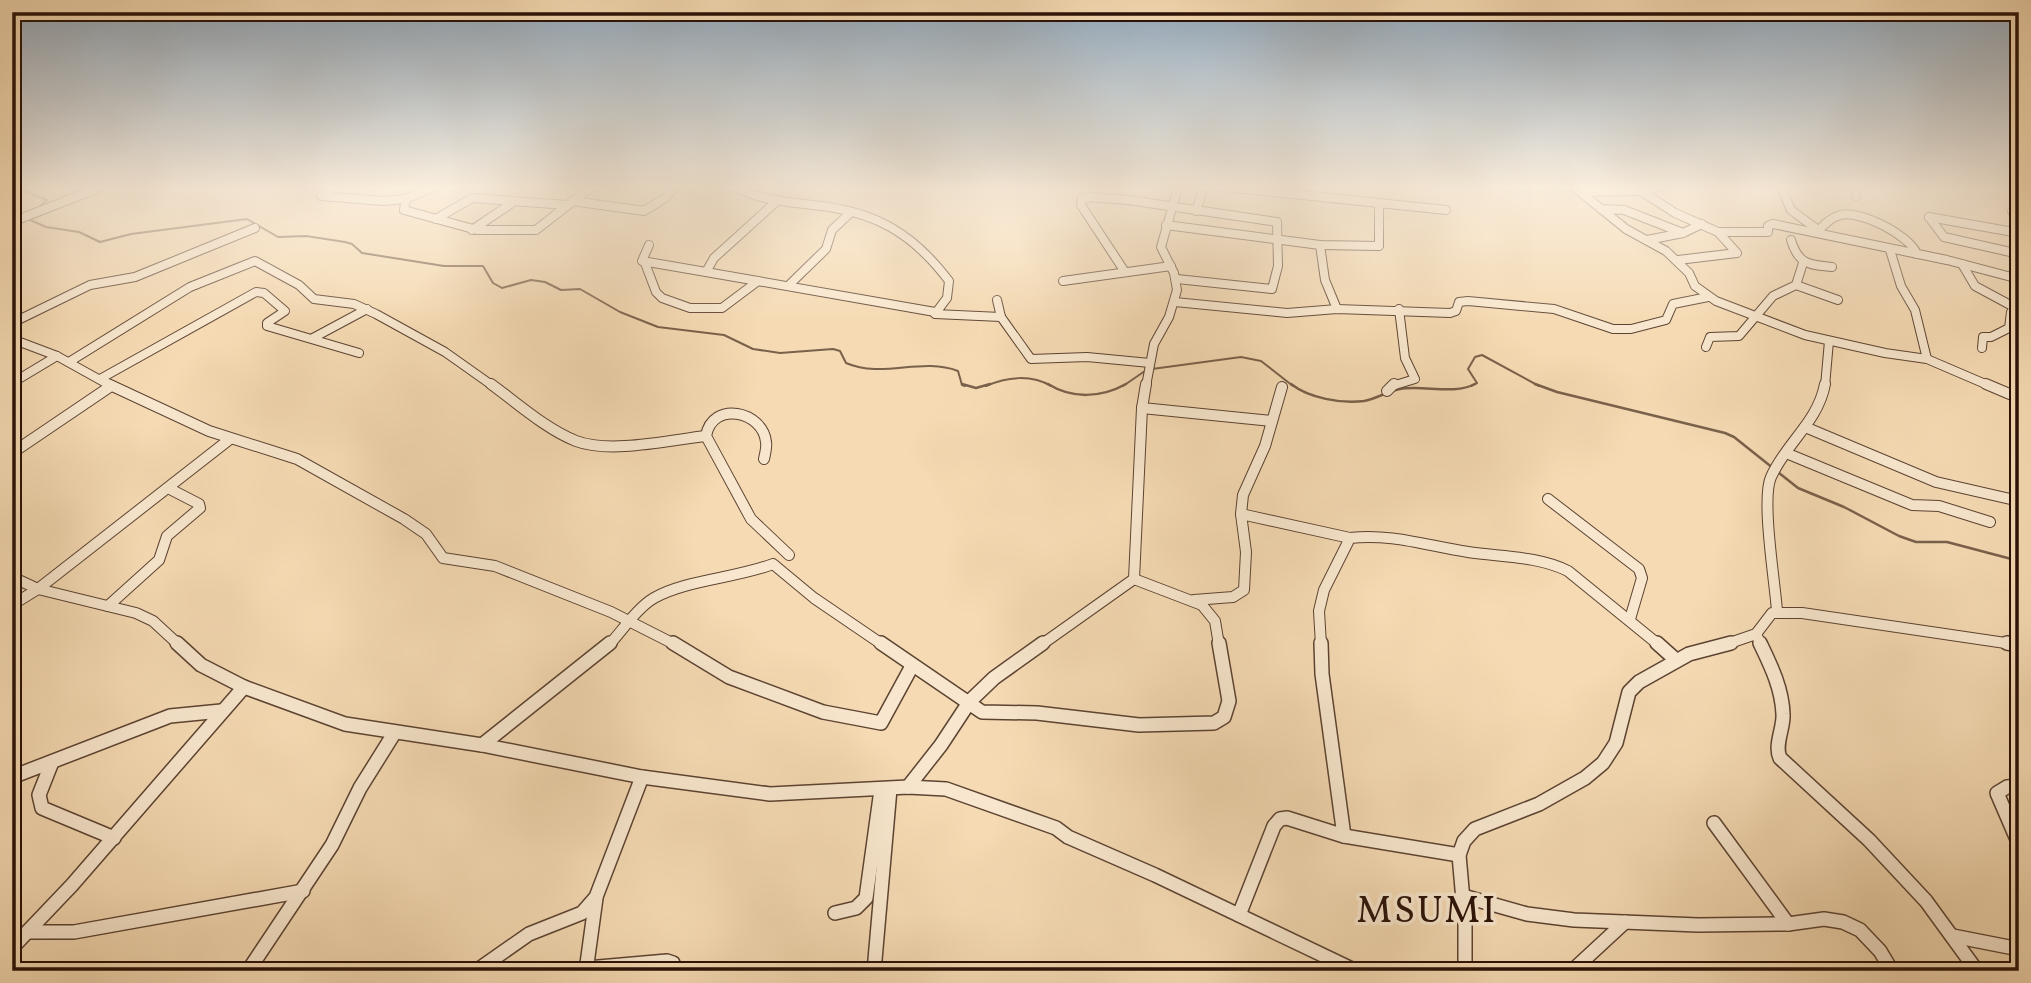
<svg xmlns="http://www.w3.org/2000/svg" width="2031" height="983" font-family="Vollkorn,serif">
  <rect width="100%" height="100%" fill="#f5dab3"/>
  <filter id="stains"><feTurbulence type="fractalNoise" baseFrequency=".00286" numOctaves="4"/><feColorMatrix values="0 0 0 0 .2 0 0 0 0 .09 0 0 0 0 .02 0 0 0 .5 -.17"/></filter>
  <radialGradient id="worn" r=".72"><stop offset=".6" stop-color="#630" stop-opacity="0"/><stop offset="1" stop-color="#630" stop-opacity=".3"/></radialGradient>
  <g fill="none" stroke-linecap="round" stroke-linejoin="round">
    <!-- stream-far1 -->
    <g stroke="#7a614b" stroke-width="2">
      <polyline points="14,187 47,200 38,208"/>
      <path d="M 28,219 L 46,227 L 79,232 L 100,242 L 131,234 L 247,219 L 278,237 L 306,236 L 345,242 L 352,244 L 362,253 L 444,266 L 483,266 L 493,283 L 502,288 L 531,280 L 545,282 L 561,290 L 580,289 L 620,312 L 658,327 L 724,335 L 753,349 L 780,353 L 833,349 L 840,351 L 846,363 C 883,379 921,357 958,371 L 962,385 L 965,386"/>
      <polyline points="1152,369 1241,357 1261,361 1293,386"/>
      <path d="M 986,386 C 1006,377 1031,374 1051,386"/>
      <polyline points="1123,386 1145,371"/>
      <polyline points="1471,386 1477,383 1468,369 1475,357 1482,355 1539,386"/>
    </g>
    <!-- stream -->
    <g stroke="#7a614b" stroke-width="2.5">
      <polyline points="962,384 976,388 990,384"/>
      <path d="M 1048,384 C 1072,399 1101,398 1126,384"/>
      <path d="M 1291,384 C 1309,398 1341,404 1364,401 C 1376,399 1388,391 1400,389 C 1424,385 1454,395 1475,384"/>
      <polyline points="1535,384 1557,392 1725,433 1734,437 1798,488 1844,507 1899,536 1916,542 1947,542 2019,561"/>
    </g>
    <!-- minor-far2 casing -->
    <g stroke="#5c4332" stroke-width="10">
      <g id="minor-far2">
        <polyline points="333,187 321,196 383,201 406,199 404,210 477,230 536,230 591,187"/>
        <path d="M 735,187 C 760,200 786,202 813,205 C 874,211 912,232 949,281 L 947,298 L 935,314 L 1001,317 L 1031,359 L 1087,357 L 1150,363"/>
        <polyline points="1574,187 1626,229 1666,251 1689,273 1695,286 1716,301 1805,335 1885,353 1927,359 1990,386"/>
        <polyline points="1781,187 1791,210 1818,230"/>
        <polyline points="1856,187 1856,196"/>
        <polyline points="1641,191 1675,213 1718,232"/>
        <polyline points="1582,192 1641,191 1658,187"/>
        <polyline points="406,199 433,187"/>
        <polyline points="572,201 644,211 665,198 675,187"/>
        <polyline points="777,201 714,258 706,272 935,312"/>
        <polyline points="1379,203 1446,210"/>
        <polyline points="2019,208 2012,211 2019,225"/>
        <polyline points="1601,209 1624,210 1683,233"/>
        <polyline points="1196,211 1204,187"/>
        <polyline points="1929,217 1944,237 2019,254"/>
        <polyline points="1929,217 2019,233"/>
        <polyline points="436,219 472,198 567,205"/>
        <polyline points="12,222 101,187"/>
        <polyline points="1166,225 1320,245 1379,246 1379,203 1224,187"/>
        <polyline points="472,230 512,203"/>
        <path d="M 1817,232 C 1824,225 1830,218 1840,215 C 1861,210 1909,235 1917,254"/>
        <polyline points="1647,240 1683,233 1702,224"/>
        <path d="M 1791,240 C 1798,264 1809,265 1832,267"/>
        <polyline points="649,245 642,261 706,272"/>
        <polyline points="1320,245 1325,280 1337,309"/>
        <polyline points="1890,250 1901,286 1915,310 1927,359"/>
        <polyline points="1678,260 1737,253 1718,232 1768,232 1768,226 1773,224 1947,260 2019,279"/>
        <polyline points="645,263 656,292 662,298 690,308 722,308 758,281"/>
        <polyline points="1962,264 1975,286 2014,307"/>
        <polyline points="1125,272 1081,205 1082,199 1090,197 1128,200 1277,222 1278,266 1272,289 1177,279"/>
        <polyline points="1063,281 1171,266"/>
        <polyline points="1796,285 1838,300"/>
        <polyline points="788,286 826,249 832,230 851,212"/>
        <polyline points="997,300 1001,317"/>
        <polyline points="1175,302 1287,313 1337,309 1450,313 1456,311 1459,302 1468,301 1554,309 1613,329 1631,329 1666,320 1673,304 1708,297"/>
        <polyline points="12,323 90,285 135,277 255,228"/>
        <polyline points="313,338 367,309"/>
        <polyline points="12,339 57,356 111,386"/>
        <polyline points="1706,347 1710,337 1739,336 1773,296 1796,285 1803,263"/>
        <polyline points="1982,348 1983,337 1991,337 2009,328 2011,312 2019,305"/>
        <polyline points="69,362 190,287 255,261 299,285 314,299 354,304 376,314 445,352 493,386"/>
        <polyline points="100,379 256,292 264,293 285,311 267,323 267,326 359,353"/>
        <polyline points="12,383 57,356"/>
        <polyline points="1146,386 1154,344 1169,317 1177,290 1174,273 1161,247 1178,187"/>
        <polyline points="1392,386 1415,379 1405,358 1399,309"/>
        <polyline points="1825,386 1829,341"/>
      </g>
    </g>
    <!-- minor-far1 casing -->
    <g stroke="#5c4332" stroke-width="12">
      <g id="minor-far1">
        <polyline points="108,384 209,431 297,459 404,519 426,534 443,558 495,566 611,612 676,645"/>
        <path d="M 491,384 C 517,403 546,429 576,441 C 610,454 670,440 706,436"/>
        <polyline points="1986,384 2019,398"/>
        <polyline points="1387,391 1394,384"/>
        <polyline points="1142,408 1272,421"/>
        <polyline points="1805,427 1936,482 2019,501"/>
        <polyline points="12,453 111,386"/>
        <polyline points="1786,453 1912,505 1939,506 1990,522"/>
        <path d="M 764,459 C 765,454 767,447 766,442 C 763,411 712,400 706,436 L 751,519 L 789,555"/>
        <polyline points="1548,499 1639,569 1642,578 1630,619"/>
        <polyline points="1241,514 1350,538"/>
        <polyline points="12,577 38,589 136,613 153,621 179,645"/>
        <polyline points="1134,579 1202,605 1215,621 1219,645"/>
        <polyline points="1194,600 1233,597 1244,590 1246,552 1241,514 1243,495 1265,446 1282,387"/>
        <polyline points="12,605 38,589 230,439"/>
        <polyline points="108,606 159,560 167,536 200,508 199,504 168,488"/>
        <path d="M 1777,611 C 1775,582 1761,499 1771,477 C 1786,443 1818,422 1825,384"/>
        <polyline points="1756,634 1761,645"/>
        <path d="M 609,645 C 622,631 637,608 654,598 C 685,580 737,578 773,564 L 814,598 L 883,645"/>
        <polyline points="1041,645 1134,579 1142,408 1146,384"/>
        <path d="M 1321,645 L 1319,611 L 1324,590 L 1350,538 C 1390,533 1428,546 1468,552 C 1501,557 1538,556 1568,571 L 1659,645"/>
        <polyline points="1724,645 1756,634 1772,613 1802,613 2019,645"/>
      </g>
    </g>
    <!-- minor casing -->
    <g stroke="#5c4332" stroke-width="16">
      <g id="minor">
        <polyline points="177,643 201,665 244,687 345,724 482,745 642,777 770,794 908,787 946,789 1056,828 1068,837 1155,875 1356,971"/>
        <polyline points="673,643 729,677 823,712 881,723 912,666"/>
        <polyline points="881,643 982,712 1037,713 1139,725 1214,723 1224,717 1229,701 1219,643"/>
        <polyline points="1321,643 1322,674 1344,836"/>
        <polyline points="1657,643 1676,660"/>
        <path d="M 1760,643 C 1771,666 1782,688 1783,714 C 1784,728 1774,745 1780,758 L 1869,840 L 1926,901 L 1977,971"/>
        <polyline points="2007,643 2019,645"/>
        <polyline points="482,745 610,643"/>
        <polyline points="52,762 39,795 42,808 114,838"/>
        <polyline points="12,777 170,716 221,711"/>
        <polyline points="2019,786 2007,787 1997,793 2019,844"/>
        <polyline points="908,787 941,745 970,701 994,678 1043,643"/>
        <polyline points="1714,823 1788,924"/>
        <polyline points="1463,896 1527,914 1574,920 1698,925 1788,924 1824,919 1843,922 1860,930 1880,951 1892,971"/>
        <polyline points="835,913 856,908 866,898 881,790"/>
        <polyline points="1239,915 1274,826 1280,819 1287,818 1344,836 1459,855"/>
        <polyline points="28,932 74,932 303,891"/>
        <polyline points="1953,936 2019,949"/>
        <polyline points="12,948 72,885 244,687"/>
        <polyline points="587,968 667,961 673,963 675,971"/>
        <polyline points="248,971 332,845 360,788 395,732"/>
        <polyline points="476,971 529,934 582,913 596,897 642,777"/>
        <polyline points="586,971 596,898"/>
        <polyline points="874,971 890,789"/>
        <polyline points="1465,971 1465,923 1459,855 1464,841 1475,829 1539,804 1585,778 1603,763 1616,743 1629,692 1639,682 1689,654 1731,643"/>
        <polyline points="1572,971 1625,922"/>
      </g>
    </g>
    <!-- minor-far2 -->
    <use href="#minor-far2" stroke="#f8e7ce" stroke-width="8"/>
    <!-- minor-far1 -->
    <use href="#minor-far1" stroke="#f8e7ce" stroke-width="10"/>
    <!-- minor -->
    <use href="#minor" stroke="#f8e7ce" stroke-width="13"/>
  </g>
  <!-- sky -->
  <linearGradient id="sky" x2="0" y2="1"><stop stop-color="#91a8bc"/><stop offset="0.58" stop-color="#faeedd"/><stop offset="1" stop-color="#faeedd" stop-opacity="0"/></linearGradient>
  <rect width="2031" height="324" fill="url(#sky)"/>
  <g text-anchor="middle" dominant-baseline="central" stroke-width="7" stroke-linejoin="round" paint-order="stroke">
    <!-- near-quarter labels -->
    <g font-size="38" letter-spacing="2" fill="#291107" stroke="#f8e7ce">
      <text x="1427" y="912">MSUMI</text>
    </g>
  </g>
  <!-- margin -->
  <rect width="2031" height="983" fill="none" stroke="#f5dab3" stroke-width="42"/>
  <rect x="14" y="14" width="2003" height="955" fill="none" stroke="#291107" stroke-width="3.5"/>
  <rect x="21" y="21" width="1989" height="941" fill="none" stroke="#291107" stroke-width="2"/>
  <rect width="100%" height="100%" filter="url(#stains)"/>
  <rect width="100%" height="100%" fill="url(#worn)"/>
</svg>
